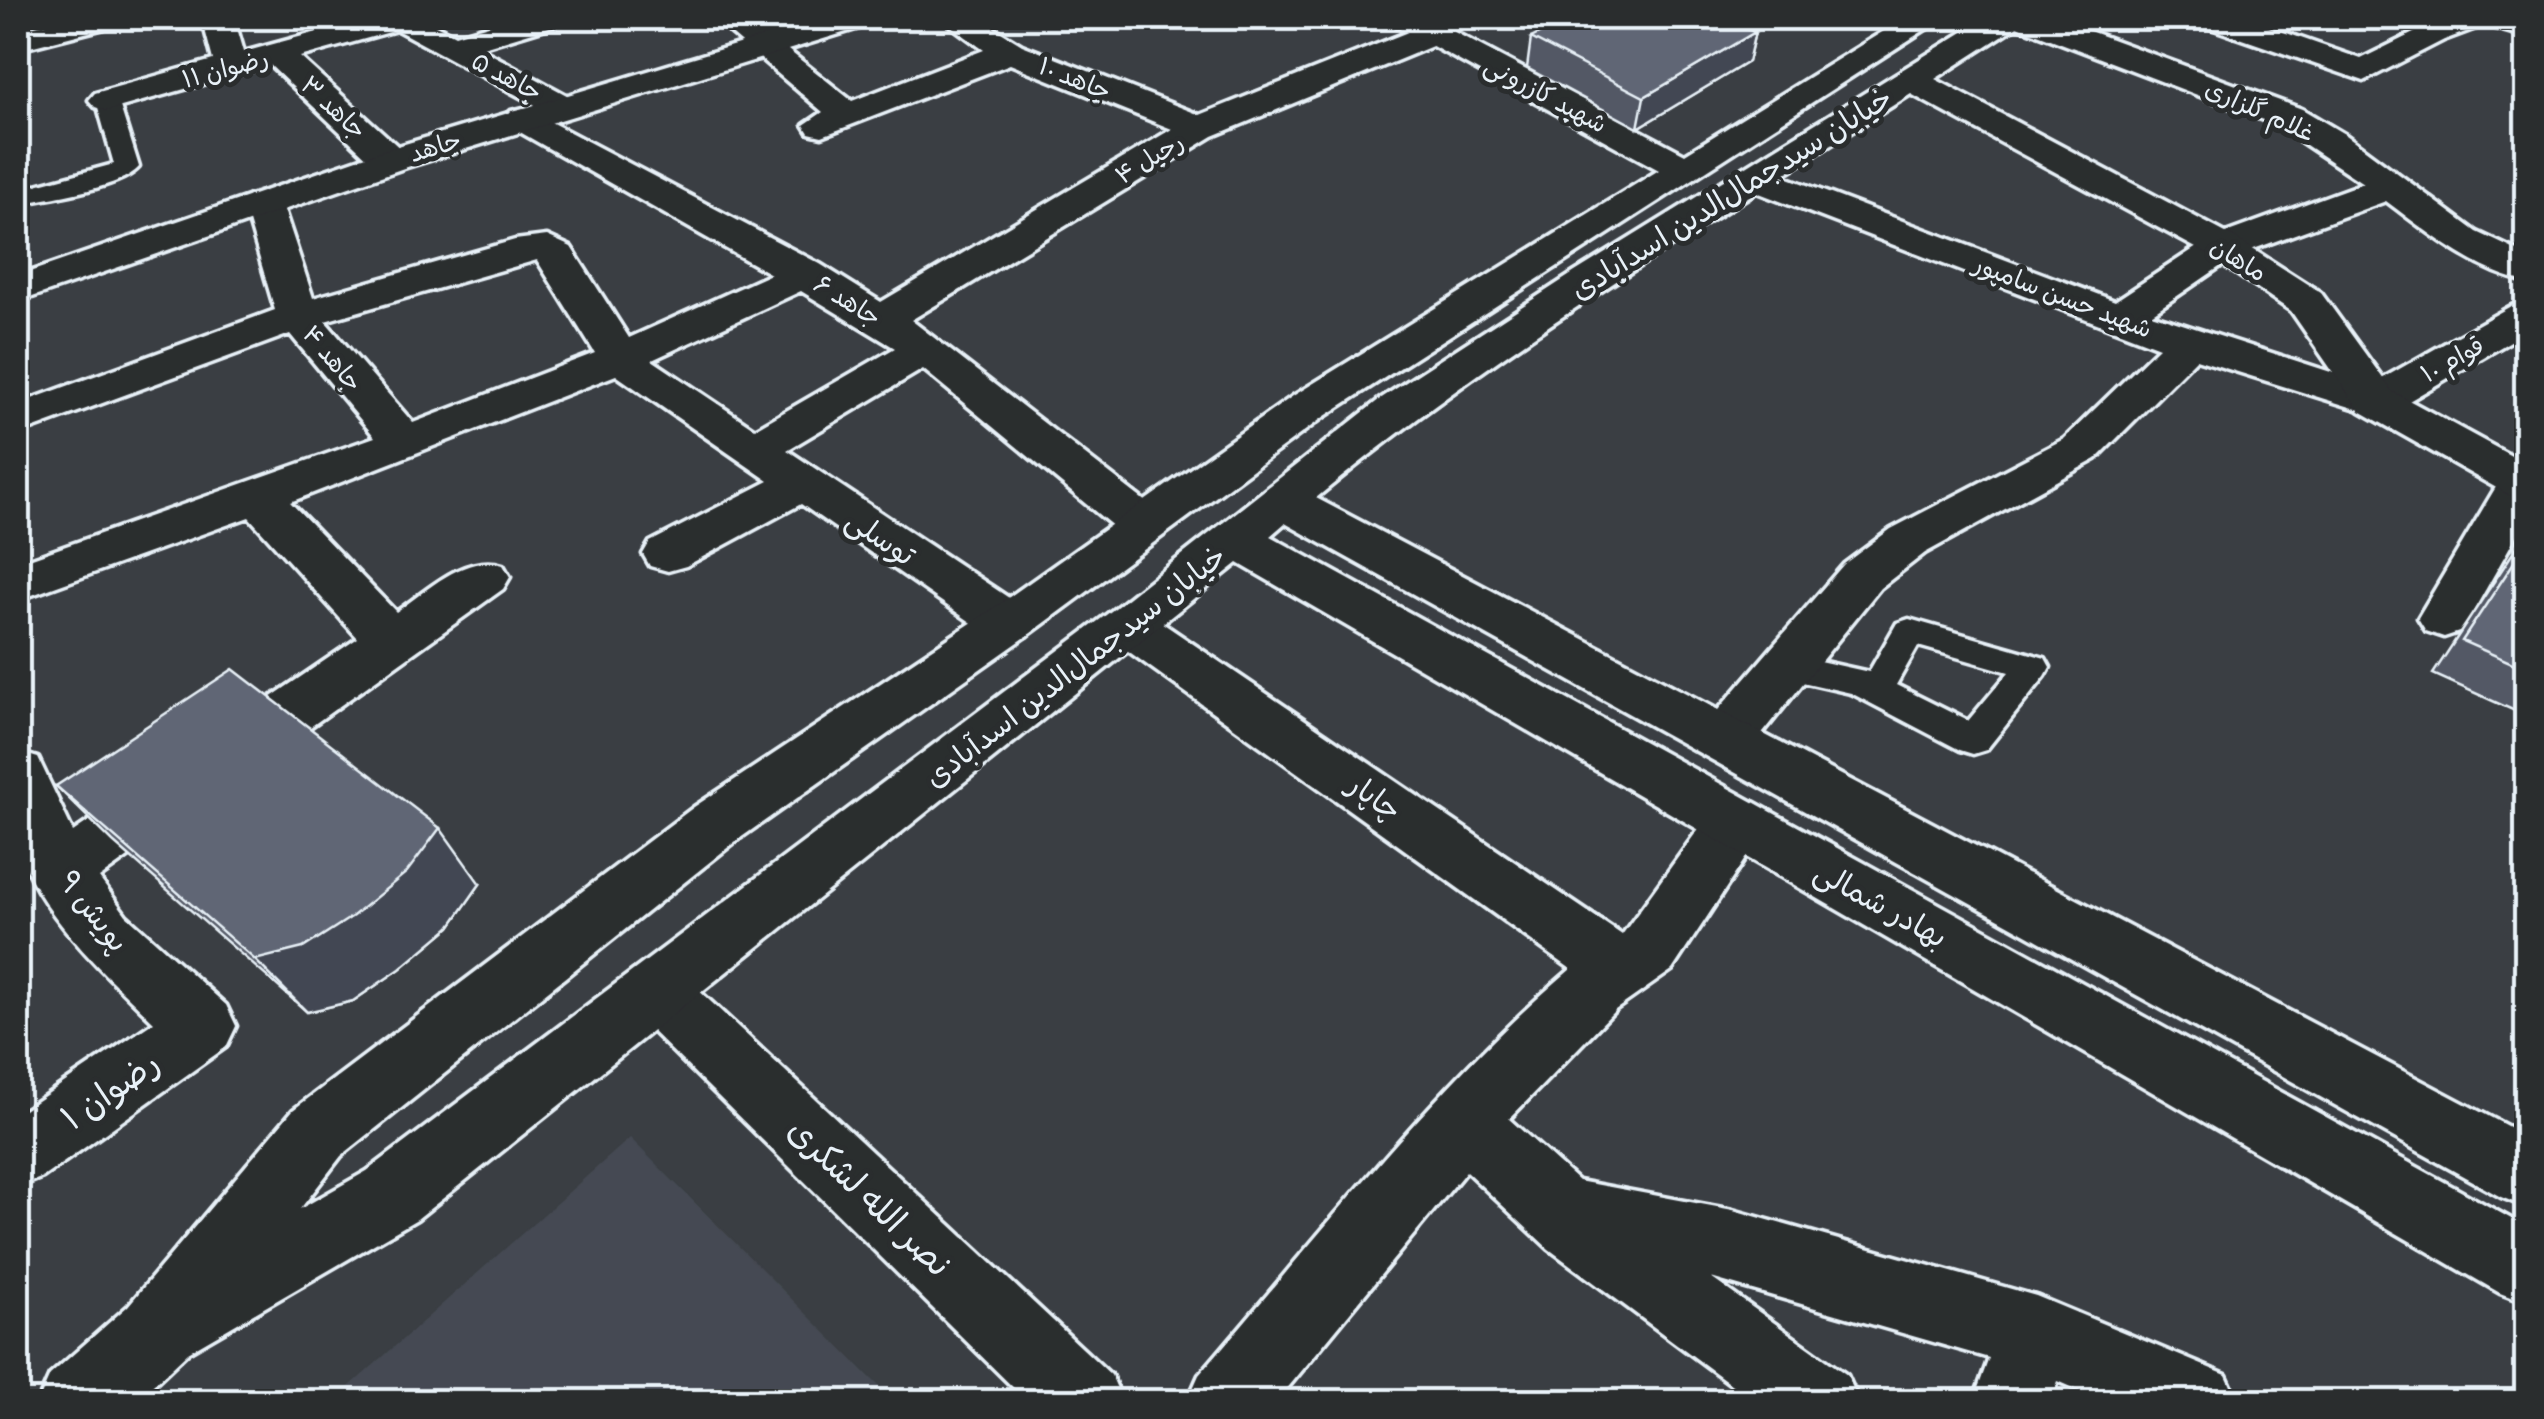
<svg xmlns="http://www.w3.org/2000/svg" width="2544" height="1419" font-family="Itim,'Playpen Sans Arabic',sans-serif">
  <rect width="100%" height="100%" fill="#3a3e43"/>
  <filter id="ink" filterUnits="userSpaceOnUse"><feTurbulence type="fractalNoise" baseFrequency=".01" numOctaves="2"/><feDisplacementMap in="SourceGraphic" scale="20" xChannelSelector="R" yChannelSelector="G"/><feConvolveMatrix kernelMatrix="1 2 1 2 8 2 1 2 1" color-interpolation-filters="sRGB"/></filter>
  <g filter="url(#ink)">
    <!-- built -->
    <polygon fill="#454a52" points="630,1138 894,1401 333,1401"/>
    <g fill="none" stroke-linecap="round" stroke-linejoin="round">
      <!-- lane casing -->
      <g stroke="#e8f1f8" stroke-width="7">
        <g id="lane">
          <path d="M 107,93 L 118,100 L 139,167 C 120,189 47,198 18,204 L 18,190 L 114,164 L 96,100 Z"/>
          <path d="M 1909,619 L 2045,658 L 2050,667 L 2045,676 L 1986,750 L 1973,754 L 1960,750 L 1851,693 L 1771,675 L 1766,666 L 1771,657 L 1783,653 L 1869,672 L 1897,623 ZM 1918,646 L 2009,672 L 1968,721 L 1896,685 Z"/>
        </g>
      </g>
      <!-- street casing -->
      <g stroke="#e8f1f8" stroke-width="7">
        <g id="street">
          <polygon points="68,18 121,18 116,25 18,50 18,30"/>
          <polygon points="202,18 234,18 244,52 369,18 422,18 455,35 512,18 561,18 556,25 480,48 574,99 580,106 574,113 550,113 397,30 300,57 404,152 410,160 404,168 378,168 270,65 107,111 95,107 89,100 95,93 213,60"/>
          <path d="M 713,18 L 748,18 L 852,101 L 984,50 L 940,18 L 978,18 L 1022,45 L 1200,115 L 1423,26 L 1447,26 L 1451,33 L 1447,40 L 1213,136 L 911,320 L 1160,513 L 1167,525 L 1160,537 L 1143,541 L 1126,537 L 923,369 L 787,450 L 1027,610 L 1035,623 L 1027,636 L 1009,642 L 991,636 L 801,504 L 686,566 L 668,571 L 650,566 L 643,554 L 650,542 L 769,481 L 616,375 L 290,502 L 396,612 C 427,591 464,553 503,565 L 510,577 L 503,589 L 99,878 L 126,915 L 226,1005 L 236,1026 L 226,1047 L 43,1177 L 18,1187 L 18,1114 L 154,1022 C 110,979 25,902 18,837 C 14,810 18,780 18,752 L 38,758 L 73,832 L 358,638 L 249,517 L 18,600 L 18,563 L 375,437 L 290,334 L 18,434 L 18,404 L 275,310 L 244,204 L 249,196 L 277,196 L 282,204 L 313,298 L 515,240 L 547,236 L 571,247 L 629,338 L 771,274 L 511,127 L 506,119 L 511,111 L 524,108 L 820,264 L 881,302 L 1172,129 L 1010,64 L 822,136 L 809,133 L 804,125 L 823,112 ZM 537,260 L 595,353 L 413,423 L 325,321 ZM 801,291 L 895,348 L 755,429 L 652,360 Z"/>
          <path d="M 2009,18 L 2054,18 L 2302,109 L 2346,135 L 2477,232 L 2526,255 L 2526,282 C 2473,270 2429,233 2386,201 L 2237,255 L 2151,314 L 2371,385 L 2511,306 L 2526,302 L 2526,332 L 2392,411 L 2376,415 L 2196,359 L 2096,459 L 1925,553 L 1880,588 L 1746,754 L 1726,760 L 1706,754 L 1698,739 L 1706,724 L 1844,564 L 1891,529 L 2064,439 L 2159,347 L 1741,186 L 1735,178 L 1741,170 L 1767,170 L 2115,301 L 2209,239 L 2363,183 L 2276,125 L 2014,25 Z"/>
          <polygon points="2197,18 2243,18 2361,59 2444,18 2526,18 2526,37 2484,25 2444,40 2364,81 2202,25"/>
          <polygon points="2526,467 2526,518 2462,631 2444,637 2426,631 2418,618 2499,482 2506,471"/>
          <path d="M 1128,606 L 1146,612 L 1622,935 L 1716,805 L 1737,798 L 1758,805 L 1766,822 L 1758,839 L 1672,970 L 1615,1010 L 1509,1119 L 1578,1181 L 1733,1210 L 2036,1296 L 2226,1375 L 2238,1402 L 2106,1402 L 2058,1381 L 2051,1402 L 1973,1402 L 1989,1358 L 1711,1278 L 1847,1375 L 1859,1402 L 1755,1402 L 1549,1249 L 1466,1171 L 1276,1402 L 1187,1402 L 1199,1375 C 1317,1239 1435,1085 1571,969 L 1110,638 L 1102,625 L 1110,612 Z"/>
          <polygon points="657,965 680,973 1111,1375 1123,1402 1028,1402 634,1013 625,993 634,973"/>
        </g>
      </g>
      <!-- secondary casing -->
      <g stroke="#e8f1f8" stroke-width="7">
        <g id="secondary">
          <polygon points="825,18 874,18 869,25 404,168 18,302 18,276 378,152"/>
          <path d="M 1389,18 L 1428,18 L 1685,154 L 1905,18 L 1943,18 L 1325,416 L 1027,636 L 736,841 L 341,1156 L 300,1209 L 367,1171 L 1110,612 L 1380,399 L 1575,272 L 1986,18 L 2024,18 L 2019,25 L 1935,79 L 2237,239 L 2321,293 L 2392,391 L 2526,464 L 2526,499 L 2509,495 L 2360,411 L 2291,311 L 2209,255 L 1911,94 C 1709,223 1501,345 1316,498 L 2526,1136 L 2526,1207 L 2501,1197 L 1285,523 L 1270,536 L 2526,1227 L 2526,1303 L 2500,1293 L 1238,563 L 417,1219 L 188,1352 L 135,1402 L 38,1402 L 50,1375 L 128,1306 L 293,1110 L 694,807 L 991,610 L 1293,396 L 1659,170 L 1394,25 Z"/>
        </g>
      </g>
      <!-- lane -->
      <use href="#lane" fill="#2a2d2e" fill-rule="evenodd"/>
      <!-- street -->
      <use href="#street" fill="#2a2d2e" fill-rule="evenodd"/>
      <!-- secondary -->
      <use href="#secondary" fill="#2a2d2e" fill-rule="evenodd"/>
    </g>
    <!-- wall -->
    <g fill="#535865" stroke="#e8f1f8" stroke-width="2.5">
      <polygon points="1755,32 1748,62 1638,128 1527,68 1531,38"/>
      <polygon points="2526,533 2526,716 2433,674"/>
      <polygon points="56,786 480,884 450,927 400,969 353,1001 307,1012 113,842"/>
    </g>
    <!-- shaded-wall -->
    <g fill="#434752" stroke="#e8f1f8" stroke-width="2.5">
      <polygon points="1755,32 1748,62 1638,128 1644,97"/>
      <polygon points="440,828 480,884 450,927 400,969 353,1001 307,1012 255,960"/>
    </g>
    <!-- building -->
    <g fill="#606675" stroke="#e8f1f8" stroke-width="2.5">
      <polygon points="1571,18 1719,18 1755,32 1644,97 1531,38"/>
      <polygon points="2526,544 2526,669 2462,641"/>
      <polygon points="233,669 440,828 407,872 353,916 303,948 255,960 56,786"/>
    </g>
  </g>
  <g text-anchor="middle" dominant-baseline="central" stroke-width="10" stroke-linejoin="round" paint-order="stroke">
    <!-- far-street labels -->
    <g font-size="25" fill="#e8f1f8" stroke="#2a2d2e">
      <text transform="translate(225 68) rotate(-15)">رضوان ۱۱</text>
      <text transform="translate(507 76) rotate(28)">جاهد ۵</text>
      <text transform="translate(1075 78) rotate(22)">جاهد ۱۰</text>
      <text transform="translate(1546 94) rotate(28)">شهید کازرونی</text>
      <text transform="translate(334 107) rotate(43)">جاهد ۳</text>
      <text transform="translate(2260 110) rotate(24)">غلام گلزاری</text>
      <text transform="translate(435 146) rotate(-17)">جاهد</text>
      <text transform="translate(1149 158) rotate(-31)">رحیل ۴</text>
      <text transform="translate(2239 259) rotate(32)">ماهان</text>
      <text transform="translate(2063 296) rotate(21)">شهید حسن سامپور</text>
      <text transform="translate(848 300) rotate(32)">جاهد ۶</text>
      <text transform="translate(333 358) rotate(50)">جاهد ۴</text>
      <text transform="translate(2452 359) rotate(-29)">قوام ۱۰</text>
    </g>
    <!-- street labels -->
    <g font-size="30" fill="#e8f1f8" stroke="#2a2d2e">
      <text transform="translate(1731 193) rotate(-32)">خیابان سیدجمال‌الدین اسدآبادی</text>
      <text transform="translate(881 537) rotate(34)">توسلی</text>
      <text transform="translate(1075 666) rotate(-38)">خیابان سیدجمال‌الدین اسدآبادی</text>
      <text transform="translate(1375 797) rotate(35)">چاپار</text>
      <text transform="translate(1881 904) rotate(29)">بهادر شمالی</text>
      <text transform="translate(94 911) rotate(52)">پویش ۹</text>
    </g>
    <!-- near-street labels -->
    <g font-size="35" fill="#e8f1f8" stroke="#2a2d2e">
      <text transform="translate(110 1090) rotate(-35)">رضوان ۱</text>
      <text transform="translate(870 1197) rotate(44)">نصر الله لشکری</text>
    </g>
  </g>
  <!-- margin -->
  <rect width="2544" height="1419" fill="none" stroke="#2a2d2e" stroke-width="60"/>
  <rect x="30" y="30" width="2484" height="1359" fill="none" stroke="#e8f1f8" stroke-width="4" filter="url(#ink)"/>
</svg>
